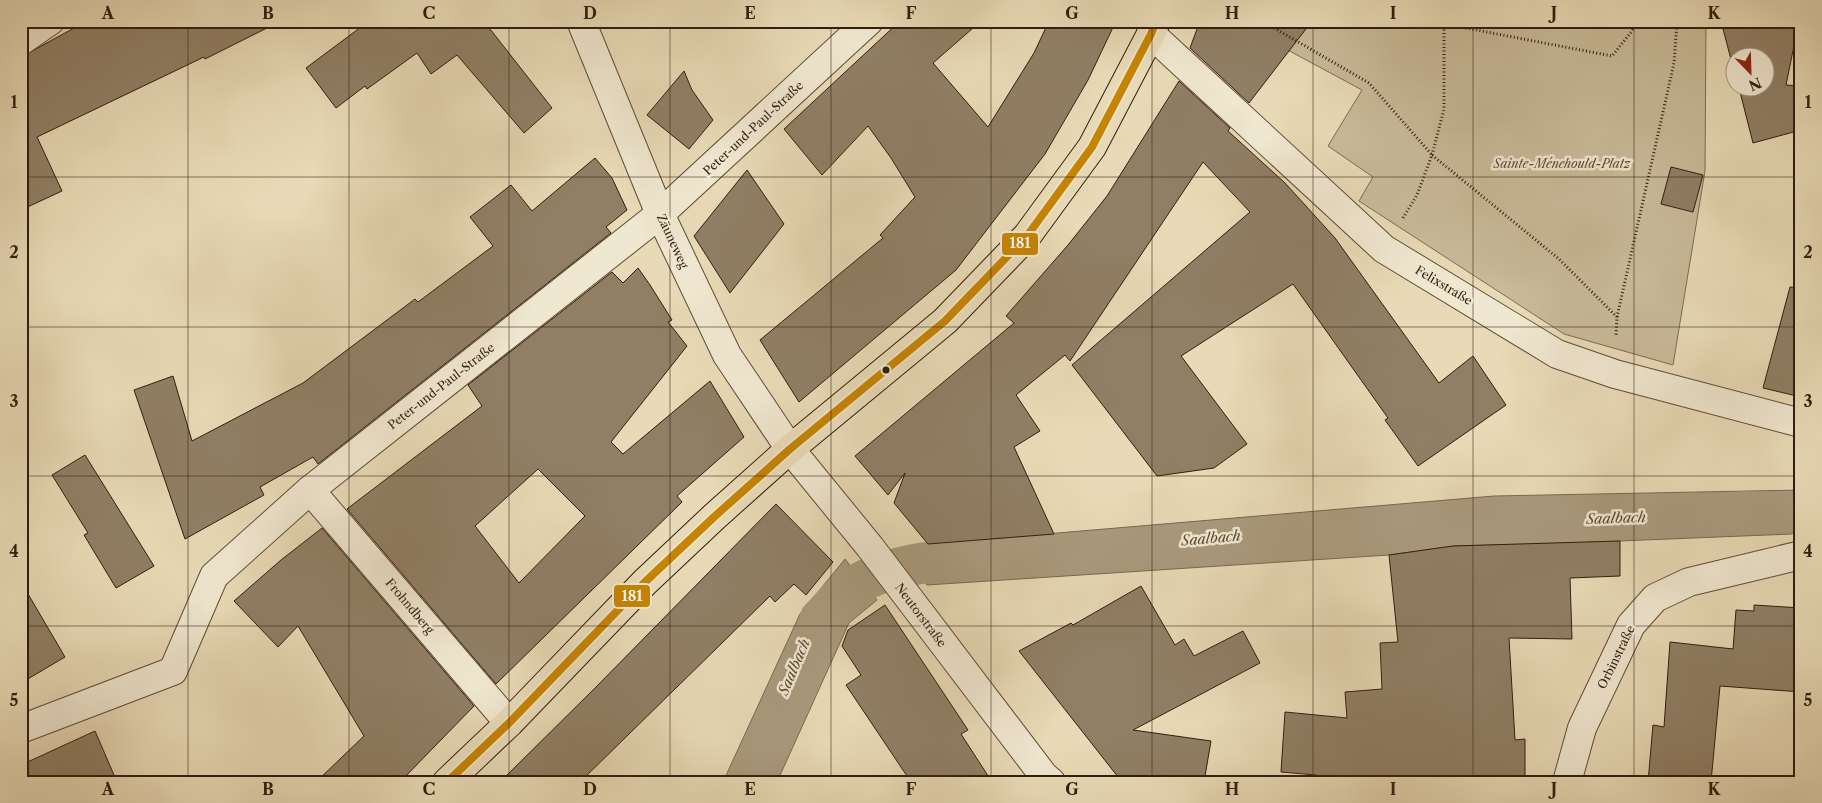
<svg xmlns="http://www.w3.org/2000/svg" width="1822" height="803" font-family="'Libre Caslon Text',serif">
  <rect width="100%" height="100%" fill="#e8dab6"/>
  <filter id="stains"><feTurbulence type="fractalNoise" baseFrequency=".004" numOctaves="4"/><feColorMatrix values="0 0 0 0 .2 0 0 0 0 .09 0 0 0 0 .02 0 0 0 .5 -.17"/></filter>
  <radialGradient id="worn" r=".72"><stop offset=".6" stop-color="#630" stop-opacity="0"/><stop offset="1" stop-color="#630" stop-opacity=".3"/></radialGradient>
  <!-- green -->
  <polygon fill="#c9ba99" stroke="#7c6c54" points="1234,21 1706,21 1705,171 1673,365 1564,334 1359,201 1373,177 1328,146 1362,90"/>
  <!-- water -->
  <g fill="#a99a7d" stroke="#796851">
    <polygon points="1801,490 1801,498 1792,534 1570,543 1453,546 1389,555 927,585 900,549 928,544 1494,496"/>
    <polygon points="845,559 877,600 849,623 777,782 723,782 800,614"/>
  </g>
  <g fill="none" stroke-linecap="round" stroke-linejoin="round">
    <!-- canal -->
    <g stroke="#a99a7d" stroke-width="41">
      <polyline points="1740,512 1801,512"/>
      <path d="M 820,619 C 828,611 836,601 844,594 C 876,566 930,561 970,558"/>
    </g>
  </g>
  <!-- building -->
  <g fill="#907f65" stroke="#301d0e" fill-rule="evenodd">
    <polygon points="87,21 281,21 205,59 204,57 37,137 62,191 21,210 21,57"/>
    <polygon points="369,21 501,21 490,29 552,108 524,133 457,55 431,74 417,53 367,89 365,86 336,108 306,68"/>
    <polygon points="900,21 981,21 933,63 988,127 1034,53 1049,21 1116,21 1088,80 1045,154 956,270 799,402 760,340 883,238 880,235 915,197 891,158 868,126 822,175 784,129"/>
    <polygon points="1200,21 1312,21 1249,103 1190,48"/>
    <polygon points="1721,21 1799,21 1786,85 1801,86 1801,130 1753,143 1739,88 1764,88 1764,58 1734,58 1734,71"/>
    <polygon points="684,71 692,90 713,120 689,149 647,115"/>
    <polygon points="1179,81 1230,128 1228,131 1285,183 1335,238 1439,383 1473,356 1506,405 1418,466 1385,420 1388,418 1293,284 1181,356 1247,444 1214,468 1157,476 1072,365 1250,212 1203,162 1070,361 1065,355 1016,395 1040,431 1014,447 1054,534 928,544 894,503 905,473 888,495 855,456 1014,323 1006,316 1068,245 1107,196"/>
    <polygon points="595,158 612,178 627,210 606,227 611,233 318,464 313,457 260,487 264,495 185,539 134,390 173,376 192,441 303,383 415,299 418,302 493,246 470,217 511,185 532,211"/>
    <polygon points="1671,167 1703,175 1693,212 1661,204"/>
    <polygon points="747,170 784,224 730,293 694,236"/>
    <path d="M 638,268 L 650,285 L 672,320 L 668,322 L 687,346 L 611,442 L 623,454 L 710,381 L 744,437 L 677,496 L 682,502 L 496,684 L 347,509 L 482,406 L 468,385 L 612,272 L 623,283 ZM 538,469 L 585,516 L 519,583 L 475,526 Z"/>
    <polygon points="1790,287 1801,288 1801,397 1763,388"/>
    <polygon points="85,455 154,566 116,588 84,535 88,533 52,475"/>
    <polygon points="776,504 833,562 806,595 794,584 775,602 770,596 580,782 500,782 595,688"/>
    <polygon points="322,528 474,706 400,782 316,782 364,736 298,626 278,647 234,601 281,560"/>
    <polygon points="1620,541 1620,576 1570,578 1572,639 1509,638 1515,740 1525,739 1525,782 1315,782 1316,775 1281,772 1285,712 1347,718 1345,692 1382,689 1380,643 1398,642 1389,555 1453,546"/>
    <polygon points="21,582 65,657 21,683"/>
    <polygon points="1141,586 1175,645 1184,639 1194,656 1243,631 1260,663 1133,730 1211,741 1204,782 1122,782 1019,651 1071,623 1073,625"/>
    <polygon points="885,605 968,730 961,734 992,782 911,782 846,685 861,675 842,646 848,630"/>
    <polygon points="1754,605 1801,608 1801,692 1720,686 1711,782 1648,782 1653,725 1664,727 1670,642 1733,649 1736,610 1754,611"/>
    <polygon points="95,731 117,782 21,782 21,765"/>
  </g>
  <g fill="none" stroke-linecap="round" stroke-linejoin="round">
    <!-- minor casing -->
    <g stroke="#5e4c38" stroke-width="30">
      <g id="minor">
        <polyline points="581,21 660,214 727,355 790,449 870,547 1044,776 1051,782"/>
        <polyline points="1151,34 1384,249 1557,354 1615,374 1801,423"/>
        <polyline points="21,41 50,21"/>
        <polyline points="310,490 509,723"/>
        <polyline points="21,729 173,671 214,576 310,490 660,214 869,21"/>
        <polyline points="1567,782 1582,728 1631,625 1655,598 1689,582 1801,555"/>
      </g>
    </g>
    <!-- major casing -->
    <g stroke="#301d0e" stroke-width="30">
      <polyline id="major" points="447,782 509,723 645,582 714,517 790,449 945,321 1027,236 1092,147 1151,34 1156,21"/>
    </g>
    <!-- path -->
    <g stroke="#301d0e" stroke-width="3" stroke-dasharray="1 2.5" stroke-linecap="butt">
      <polyline points="1262,21 1369,83 1432,155"/>
      <polyline points="1445,24 1612,56 1632,31 1637,21"/>
      <polyline points="1432,155 1444,109 1444,21"/>
      <polyline points="1403,218 1417,195 1432,155 1559,259 1617,317 1616,337"/>
      <polyline points="1617,317 1674,63 1677,21"/>
    </g>
    <!-- minor -->
    <use href="#minor" stroke="#f0e7d0" stroke-width="28"/>
    <!-- major -->
    <use href="#major" stroke="#e8dab6" stroke-width="28"/>
    <!-- bus-1 casing -->
    <g stroke="#f0e7d0" stroke-width="11">
      <polyline id="bus-1" points="447,782 509,723 645,582 714,517 790,449 945,321 1027,236 1092,147 1151,34 1156,21"/>
    </g>
    <!-- bus-1 -->
    <use href="#bus-1" stroke="#c58404" stroke-width="8"/>
  </g>
  <!-- grid -->
  <path fill="none" stroke="#301d0e" stroke-width="1" stroke-opacity="0.55" d="M 188,21 L 188,782M 349,21 L 349,782M 509,21 L 509,782M 670,21 L 670,782M 831,21 L 831,782M 991,21 L 991,782M 1152,21 L 1152,782M 1313,21 L 1313,782M 1473,21 L 1473,782M 1634,21 L 1634,782M 21,177 L 1801,177M 21,327 L 1801,327M 21,476 L 1801,476M 21,626 L 1801,626"/>
  <!-- markers -->
  <circle fill="#301d0e" stroke="#f0e7d0" stroke-width="2" cx="886" cy="370" r="4.5"/>
  <g text-anchor="middle" dominant-baseline="central" stroke-width="5" stroke-linejoin="round" paint-order="stroke">
    <!-- street labels -->
    <g font-size="12" fill="#301d0e" stroke="#f0e7d0">
      <text transform="translate(753 128) rotate(-43)">Peter-und-Paul-Straße</text>
      <text transform="translate(673 241) rotate(65)">Zäuneweg</text>
      <text transform="translate(1444 285) rotate(31)">Felixstraße</text>
      <text transform="translate(441 386) rotate(-38)">Peter-und-Paul-Straße</text>
      <text transform="translate(410 606) rotate(50)">Frohndberg</text>
      <text transform="translate(921 615) rotate(53)">Neutorstraße</text>
      <text transform="translate(1616 657) rotate(-64)">Orbinstraße</text>
    </g>
    <!-- park labels -->
    <g font-size="12" font-style="italic" fill="#5e4c38" stroke="#f0e7d0">
      <text x="1562" y="163">Sainte-Ménehould-Platz</text>
    </g>
    <!-- water labels -->
    <g font-size="14" font-style="italic" fill="#5a4935" stroke="#f0e7d0">
      <text transform="translate(1616 518) rotate(-2)">Saalbach</text>
      <text transform="translate(1211 538) rotate(-5)">Saalbach</text>
      <text transform="translate(794 667) rotate(-67)">Saalbach</text>
    </g>
  </g>
  <g stroke="#f0e7d0" stroke-width="2">
    <rect x="1001" y="232" width="38" height="24" rx="5" fill="#c58404"/>
    <rect x="613" y="584" width="38" height="24" rx="5" fill="#c58404"/>
  </g>
  <g font-size="14" text-anchor="middle" font-weight="bold" fill="#fff">
    <text x="1020" y="248">181</text>
    <text x="632" y="601">181</text>
  </g>
  <!-- margin -->
  <rect width="1822" height="803" fill="none" stroke="#e8dab6" stroke-width="55"/>
  <!-- north arrow -->
  <g transform="translate(1750 72) rotate(157)"><circle r="24" fill="#f0e7d0" stroke="#a39682"/>
  <path d="M0-4L9 19L0 12L-9 19Z" fill="#8f2418"/>
  <text y="-8" font-size="14" font-weight="bold" text-anchor="middle" fill="#301d0e">N</text>
  </g>
  <rect x="28" y="28" width="1766" height="748" fill="none" stroke="#301d0e" stroke-width="2"/>
  <g font-size="16" text-anchor="middle" font-weight="bold" fill="#301d0e">
    <text x="108" y="19">A</text>
    <text x="268" y="19">B</text>
    <text x="429" y="19">C</text>
    <text x="590" y="19">D</text>
    <text x="750" y="19">E</text>
    <text x="911" y="19">F</text>
    <text x="1072" y="19">G</text>
    <text x="1232" y="19">H</text>
    <text x="1393" y="19">I</text>
    <text x="1554" y="19">J</text>
    <text x="1714" y="19">K</text>
    <text x="14" y="108">1</text>
    <text x="1808" y="108">1</text>
    <text x="14" y="258">2</text>
    <text x="1808" y="258">2</text>
    <text x="14" y="407">3</text>
    <text x="1808" y="407">3</text>
    <text x="14" y="557">4</text>
    <text x="1808" y="557">4</text>
    <text x="14" y="706">5</text>
    <text x="1808" y="706">5</text>
    <text x="108" y="795">A</text>
    <text x="268" y="795">B</text>
    <text x="429" y="795">C</text>
    <text x="590" y="795">D</text>
    <text x="750" y="795">E</text>
    <text x="911" y="795">F</text>
    <text x="1072" y="795">G</text>
    <text x="1232" y="795">H</text>
    <text x="1393" y="795">I</text>
    <text x="1554" y="795">J</text>
    <text x="1714" y="795">K</text>
  </g>
  <rect width="100%" height="100%" filter="url(#stains)"/>
  <rect width="100%" height="100%" fill="url(#worn)"/>
</svg>
